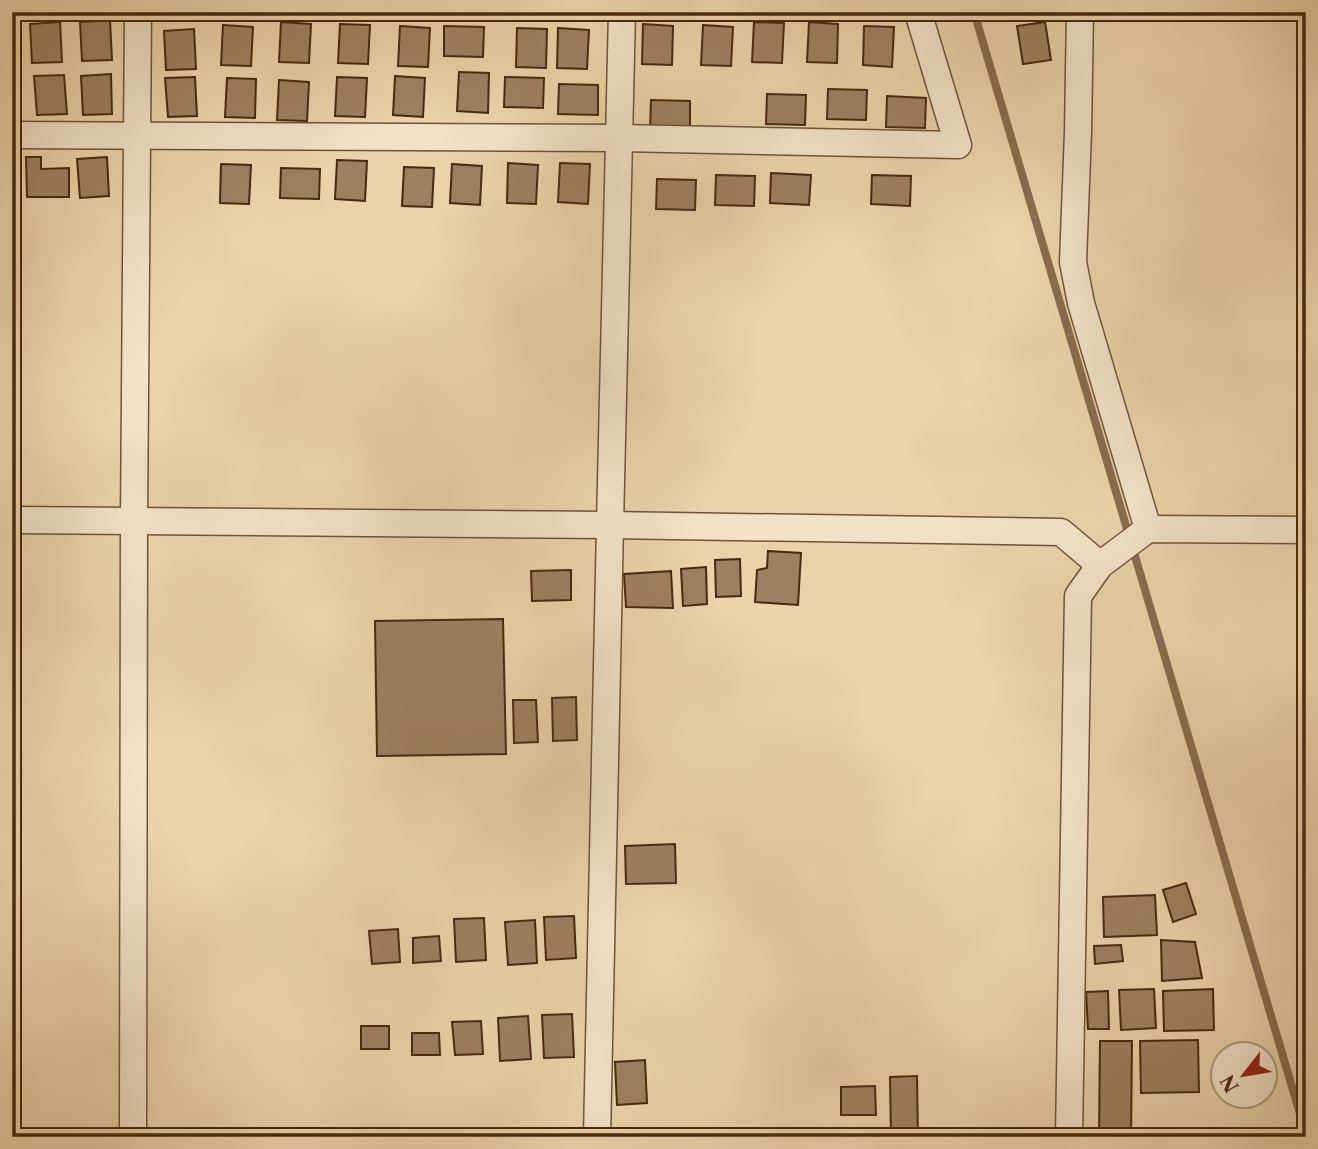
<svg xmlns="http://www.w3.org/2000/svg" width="1318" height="1149" font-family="'Libre Caslon Text',serif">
  <rect width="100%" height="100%" fill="#ead3a9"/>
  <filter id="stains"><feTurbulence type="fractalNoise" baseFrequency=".00286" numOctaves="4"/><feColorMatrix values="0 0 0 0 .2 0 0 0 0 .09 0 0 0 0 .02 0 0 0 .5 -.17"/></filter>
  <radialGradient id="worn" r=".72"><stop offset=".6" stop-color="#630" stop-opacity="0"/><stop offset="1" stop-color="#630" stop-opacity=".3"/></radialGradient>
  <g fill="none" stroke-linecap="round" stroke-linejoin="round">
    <!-- stream -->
    <polyline stroke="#886c4d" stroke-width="8" points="974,12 1306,1134"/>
  </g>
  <!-- building -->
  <g fill="#9c8160" stroke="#482810" stroke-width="2">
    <polygon points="110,20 112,60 82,61 80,22"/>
    <polygon points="60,22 62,62 32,63 30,24"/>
    <polygon points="281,22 311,24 309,63 279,62"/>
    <polygon points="754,22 784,23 782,63 752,62"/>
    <polygon points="809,22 838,24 837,63 807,62"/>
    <polygon points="1045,22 1051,60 1023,64 1017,26"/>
    <polygon points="340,24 370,25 368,64 338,63"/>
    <polygon points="643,24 673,26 672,65 642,64"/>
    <polygon points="223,25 253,27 251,66 221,65"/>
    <polygon points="703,25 733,27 731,66 701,65"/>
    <polygon points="400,26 430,28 428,67 398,66"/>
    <polygon points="444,26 484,27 483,57 444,56"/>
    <polygon points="864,26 894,27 892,67 863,65"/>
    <polygon points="517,28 547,29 546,68 516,67"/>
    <polygon points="558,28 589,30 587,69 557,68"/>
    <polygon points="194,29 196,69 166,70 164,31"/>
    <polygon points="459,72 489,73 488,113 457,111"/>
    <polygon points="111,74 112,114 83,115 81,76"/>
    <polygon points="64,75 67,114 37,115 34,76"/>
    <polygon points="395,76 425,78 423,117 393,115"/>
    <polygon points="195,77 197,116 168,117 165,78"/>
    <polygon points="337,77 367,78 365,117 335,116"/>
    <polygon points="505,77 544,78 543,108 504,107"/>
    <polygon points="227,78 256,79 255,118 225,117"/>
    <polygon points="279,80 309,82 307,121 277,120"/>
    <polygon points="559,84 598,85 598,115 558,114"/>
    <polygon points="828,89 867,90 866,120 827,119"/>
    <polygon points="767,94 806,95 805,125 766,124"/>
    <polygon points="887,96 926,98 925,128 886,127"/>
    <polygon points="651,100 690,101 690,131 650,130"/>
    <polygon points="26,157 41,157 41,169 69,168 69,197 27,197"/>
    <polygon points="107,157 109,196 80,198 77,159"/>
    <polygon points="337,160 367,161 365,201 335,199"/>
    <polygon points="508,163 538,165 536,204 507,203"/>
    <polygon points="560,163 590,164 588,204 558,202"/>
    <polygon points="221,164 251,165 249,204 220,203"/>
    <polygon points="452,164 482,166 480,205 450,203"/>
    <polygon points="404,167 434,168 432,207 402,206"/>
    <polygon points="281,168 320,169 319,199 280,198"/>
    <polygon points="771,173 811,175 809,205 770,203"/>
    <polygon points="716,175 755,176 754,206 715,205"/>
    <polygon points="872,175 911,176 910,206 871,204"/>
    <polygon points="657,179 696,180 695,210 656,209"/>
    <polygon points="768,551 801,553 798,605 755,602 757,570 767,568"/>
    <polygon points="740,559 741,596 716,597 715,560"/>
    <polygon points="706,567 707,604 683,606 681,569"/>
    <polygon points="571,570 571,600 532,601 531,571"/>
    <polygon points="671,571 673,608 626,607 624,574"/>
    <polygon points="503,619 506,754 377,756 375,621"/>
    <polygon points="576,697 577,740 553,741 552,698"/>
    <polygon points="513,700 536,700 538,742 514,743"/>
    <polygon points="675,844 676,883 626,884 625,846"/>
    <polygon points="1186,883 1196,914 1173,922 1163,890"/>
    <polygon points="1155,895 1157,935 1104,937 1103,897"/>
    <polygon points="574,916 576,958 546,960 544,917"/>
    <polygon points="484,918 486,960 456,962 454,919"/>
    <polygon points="535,920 537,963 508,965 505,922"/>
    <polygon points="398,929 400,962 372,964 369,931"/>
    <polygon points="439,936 441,961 413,963 413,938"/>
    <polygon points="1161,940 1195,942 1202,978 1162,981"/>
    <polygon points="1121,945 1123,961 1095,964 1094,946"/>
    <polygon points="1154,989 1156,1028 1121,1030 1119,990"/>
    <polygon points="1213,989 1214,1030 1164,1031 1163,991"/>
    <polygon points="1108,991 1109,1029 1088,1029 1086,992"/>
    <polygon points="572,1014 574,1057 544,1058 542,1015"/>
    <polygon points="528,1016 531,1059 500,1061 498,1018"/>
    <polygon points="481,1021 483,1054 455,1055 452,1022"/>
    <rect x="361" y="1026" width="28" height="23"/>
    <polygon points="412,1033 439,1033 440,1055 412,1055"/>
    <polygon points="1198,1040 1199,1092 1141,1093 1140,1041"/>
    <polygon points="1100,1041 1132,1041 1131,1137 1099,1137"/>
    <polygon points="645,1060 647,1103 617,1105 615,1062"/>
    <polygon points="917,1076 918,1137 891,1137 890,1077"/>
    <polygon points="875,1086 876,1115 841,1115 841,1087"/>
  </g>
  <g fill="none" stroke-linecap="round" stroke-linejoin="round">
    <!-- street casing -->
    <g stroke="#705336" stroke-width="29">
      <g id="street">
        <polyline points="1080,12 1078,132 1073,262 1081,303 1148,529"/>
        <polyline points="12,135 620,138 958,145 918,12"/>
        <polyline points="12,520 610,525 622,12"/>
        <polyline points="133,1137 134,520 138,12"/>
        <polyline points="597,1137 610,525 1061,532 1100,565"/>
        <polyline points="1069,1137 1078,596 1100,565 1148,529 1306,530"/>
      </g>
    </g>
    <!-- street -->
    <use href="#street" stroke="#f1e2c7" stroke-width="26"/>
  </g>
  <!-- margin -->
  <rect width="1318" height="1149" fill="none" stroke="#ead3a9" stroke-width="42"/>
  <rect x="14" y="14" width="1290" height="1121" fill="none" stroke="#482810" stroke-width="3.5"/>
  <rect x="21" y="21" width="1276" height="1107" fill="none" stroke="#482810" stroke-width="2"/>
  <!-- north arrow -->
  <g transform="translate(1244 1075) rotate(239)"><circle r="33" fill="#f1e2c7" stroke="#ad987e" stroke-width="2"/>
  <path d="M0-5L12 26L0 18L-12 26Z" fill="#8f2418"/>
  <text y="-10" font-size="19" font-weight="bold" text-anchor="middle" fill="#482810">N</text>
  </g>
  <rect width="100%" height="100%" filter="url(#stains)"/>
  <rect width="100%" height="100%" fill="url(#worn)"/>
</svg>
